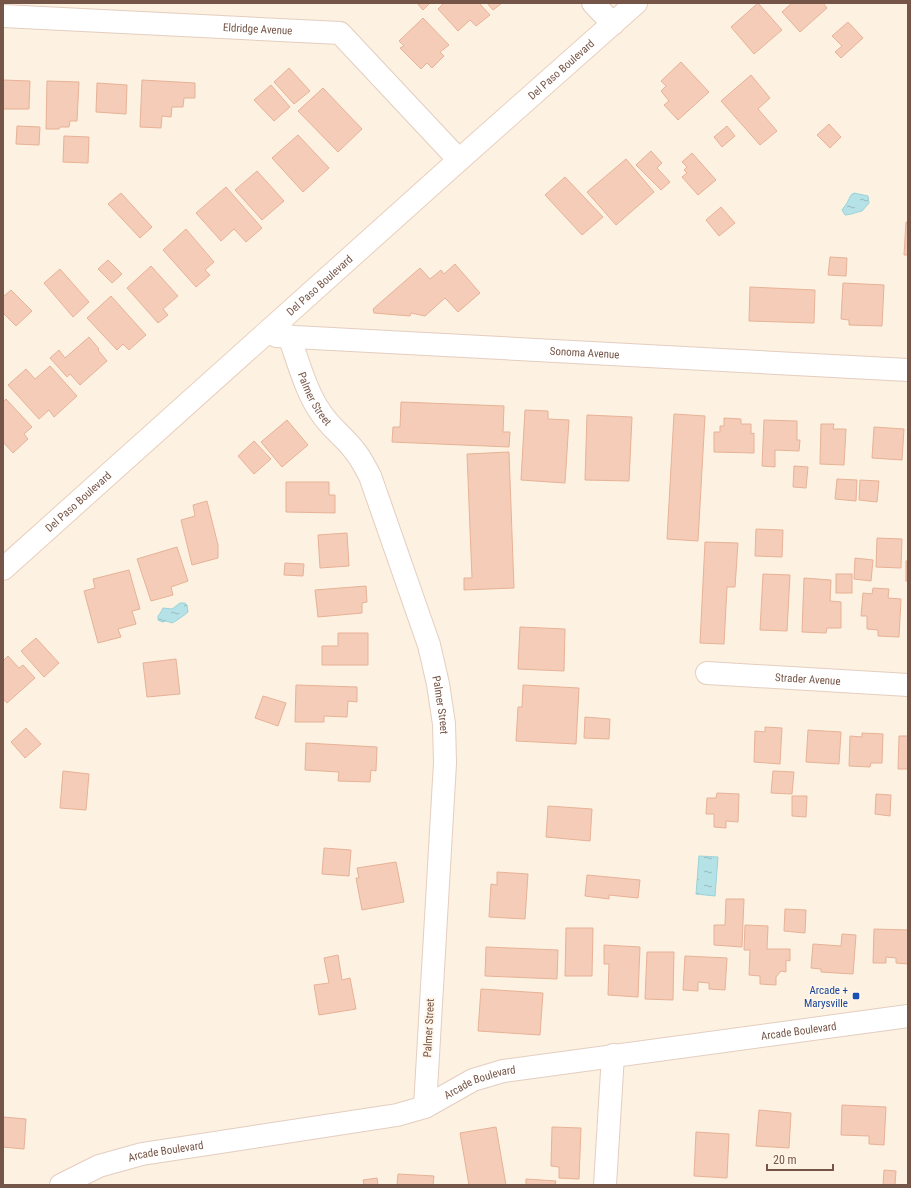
<svg xmlns="http://www.w3.org/2000/svg" width="911" height="1188" font-family="'Roboto Condensed',sans-serif">
  <defs>
    <pattern id="water-ripples" width="26" height="14" patternUnits="userSpaceOnUse"><rect width="26" height="14" fill="#b5e2e7"/><path d="M2 4q2-2 4 0t4 0M15 11q2-2 4 0t4 0" fill="none" stroke="#98babd"/></pattern>
  </defs>
  <rect width="100%" height="100%" fill="#fdf1e1"/>
  <!-- water -->
  <g fill="url(#water-ripples)" stroke="#9bd3d9">
    <path d="M 854,193 L 868,196 L 869,203 L 862,211 C 856,212 851,215 845,215 L 842,210 L 847,203 L 851,195 Z"/>
    <path d="M 180,603 L 185,603 L 187,605 L 188,612 C 186,614 175,622 172,623 L 166,621 L 162,622 L 158,620 L 158,616 L 161,612 L 163,608 L 172,609 Z"/>
    <polygon points="699,856 718,857 715,896 696,894"/>
  </g>
  <!-- building -->
  <g fill="#f4ccb7" stroke="#e7b297">
    <polygon points="417,3 430,3 423,10"/>
    <polygon points="444,3 479,3 490,15 476,26 470,20 458,31 438,9"/>
    <polygon points="487,3 502,3 493,10"/>
    <polygon points="758,3 782,30 754,54 731,27"/>
    <polygon points="792,3 823,3 827,8 800,32 782,12"/>
    <polygon points="423,18 449,45 440,52 444,56 432,68 427,63 421,69 400,48 404,46 399,41"/>
    <polygon points="848,22 863,38 841,58 835,52 842,46 832,36"/>
    <polygon points="681,62 709,92 678,120 664,105 669,101 661,91 666,86 661,81"/>
    <polygon points="289,68 310,91 294,104 274,82"/>
    <polygon points="751,75 770,98 758,109 777,131 760,145 721,101"/>
    <polygon points="3,80 30,81 29,109 3,109"/>
    <polygon points="142,80 195,83 195,98 184,98 183,107 172,107 171,117 162,116 161,128 140,127"/>
    <polygon points="47,81 79,82 77,121 70,121 69,127 60,127 59,129 46,129"/>
    <polygon points="97,83 127,85 126,114 96,112"/>
    <polygon points="271,85 290,107 274,121 254,100"/>
    <polygon points="323,88 362,129 338,152 298,111"/>
    <polygon points="829,124 841,137 830,148 817,135"/>
    <polygon points="17,126 40,127 39,145 16,144"/>
    <polygon points="727,126 735,136 722,147 714,137"/>
    <polygon points="298,135 329,168 303,192 272,158"/>
    <polygon points="64,136 89,137 88,163 63,162"/>
    <polygon points="651,151 662,163 657,168 670,182 661,190 636,165"/>
    <polygon points="692,153 716,180 698,195 682,177 687,173 684,170 687,167 682,162"/>
    <polygon points="626,159 654,192 616,225 587,192"/>
    <polygon points="257,171 284,201 262,220 235,190"/>
    <polygon points="565,177 603,217 582,235 545,195"/>
    <polygon points="226,187 262,228 246,242 234,229 221,241 196,213"/>
    <polygon points="121,193 152,227 140,238 108,204"/>
    <polygon points="721,207 735,223 719,236 706,220"/>
    <polygon points="906,222 908,222 908,255 904,255"/>
    <polygon points="186,229 214,262 205,270 210,275 196,287 163,250"/>
    <polygon points="830,257 847,258 846,276 828,275"/>
    <polygon points="108,260 122,274 112,283 98,269"/>
    <polygon points="455,264 480,293 458,312 445,298 425,316 411,313 410,316 374,313 373,309 420,268 430,279 441,270 444,274"/>
    <polygon points="151,266 178,296 163,309 168,315 158,323 127,288"/>
    <polygon points="60,269 89,302 73,317 44,283"/>
    <polygon points="843,283 884,285 882,326 849,325 849,320 841,319"/>
    <polygon points="750,287 815,290 814,323 749,321"/>
    <polygon points="11,290 32,311 16,326 3,313 3,297"/>
    <polygon points="111,296 146,335 129,350 123,344 117,350 87,318"/>
    <polygon points="89,337 99,349 98,350 107,361 80,385 70,374 67,377 50,358 59,350 65,358"/>
    <polygon points="50,366 77,396 54,417 49,410 39,419 8,385 26,369 35,379"/>
    <polygon points="6,399 32,427 24,434 28,439 13,453 3,442 3,402"/>
    <polygon points="401,402 504,406 503,432 510,432 509,447 392,442 393,427 400,427"/>
    <polygon points="525,410 548,411 548,419 569,420 565,483 521,480"/>
    <polygon points="674,414 705,416 698,541 667,539"/>
    <polygon points="587,415 632,417 629,481 585,480"/>
    <polygon points="724,418 741,419 741,424 751,424 751,434 754,433 754,453 714,452 714,432 720,432 720,426 724,426"/>
    <polygon points="287,420 308,445 282,467 261,442"/>
    <polygon points="764,420 797,421 797,440 800,440 799,451 775,450 775,467 762,466"/>
    <polygon points="821,424 834,424 833,429 846,429 844,465 820,464"/>
    <polygon points="874,427 904,429 902,460 872,458"/>
    <polygon points="254,441 271,459 254,474 238,456"/>
    <polygon points="509,452 514,588 464,590 464,578 472,578 467,454"/>
    <polygon points="794,466 808,467 806,488 793,487"/>
    <polygon points="837,479 857,480 856,501 835,499"/>
    <polygon points="860,480 879,481 877,502 859,500"/>
    <polygon points="286,482 329,482 329,495 335,495 335,513 286,512"/>
    <polygon points="207,501 218,545 218,558 192,565 181,520 195,516 193,505"/>
    <polygon points="756,529 783,530 782,557 755,556"/>
    <polygon points="347,533 349,566 320,568 318,535"/>
    <polygon points="877,538 902,539 901,568 876,567"/>
    <polygon points="705,542 738,543 735,587 727,587 724,644 700,643"/>
    <polygon points="177,547 188,581 171,587 173,595 151,601 137,559"/>
    <polygon points="855,558 873,560 871,581 854,579"/>
    <rect x="906" y="561" width="2" height="20"/>
    <polygon points="285,563 304,564 303,576 284,575"/>
    <polygon points="129,570 140,609 132,611 136,624 118,629 121,637 98,643 84,591 95,588 93,579"/>
    <polygon points="763,574 790,575 787,631 760,630"/>
    <rect x="836" y="574" width="16" height="19"/>
    <polygon points="804,578 831,580 830,601 841,602 841,628 827,628 826,633 802,632"/>
    <polygon points="366,586 367,602 362,603 362,613 318,617 315,590"/>
    <polygon points="873,588 889,589 888,598 901,599 899,637 878,636 878,630 867,629 867,616 861,616 863,593 872,594"/>
    <polygon points="520,627 565,629 564,671 518,669"/>
    <polygon points="338,633 368,633 368,665 322,665 322,646 338,646"/>
    <polygon points="36,638 59,663 44,677 21,651"/>
    <polygon points="8,656 19,668 23,665 35,678 7,703 3,699 3,661"/>
    <polygon points="176,659 180,694 147,697 143,663"/>
    <polygon points="296,685 357,687 357,702 348,701 347,717 324,716 324,722 295,722"/>
    <polygon points="523,685 579,688 576,744 516,741 518,707 522,707"/>
    <polygon points="263,696 286,703 278,726 255,718"/>
    <polygon points="585,717 610,719 609,739 584,738"/>
    <polygon points="765,727 782,728 780,764 754,762 755,731 765,732"/>
    <polygon points="26,728 41,744 25,758 11,742"/>
    <polygon points="808,730 841,732 839,764 806,762"/>
    <polygon points="862,733 883,734 882,763 871,763 870,767 849,766 850,736 862,737"/>
    <polygon points="899,736 908,736 908,769 898,769"/>
    <polygon points="306,743 377,747 376,771 371,770 370,782 338,781 339,772 305,770"/>
    <polygon points="63,771 89,774 86,810 60,808"/>
    <polygon points="773,771 794,772 792,794 771,793"/>
    <polygon points="717,793 739,794 738,822 726,821 726,828 714,827 714,814 706,814 707,798 716,798"/>
    <polygon points="876,794 891,795 890,816 875,814"/>
    <polygon points="792,796 807,796 806,817 792,816"/>
    <polygon points="548,806 592,809 590,841 546,837"/>
    <polygon points="324,848 351,850 349,876 322,874"/>
    <polygon points="396,862 404,902 362,910 356,878 359,878 357,868"/>
    <polygon points="497,872 528,874 525,919 489,917 491,884 497,885"/>
    <polygon points="587,875 640,880 638,898 609,895 609,899 585,896"/>
    <polygon points="726,899 744,899 742,947 714,945 714,925 725,925"/>
    <polygon points="785,909 806,910 805,933 784,931"/>
    <polygon points="745,925 768,926 767,949 790,949 790,961 786,960 786,972 781,971 776,977 776,985 760,984 760,976 749,975 750,950 744,950"/>
    <polygon points="566,928 593,928 592,976 565,976"/>
    <polygon points="874,929 908,930 908,964 896,963 896,958 886,957 886,963 873,963"/>
    <polygon points="842,934 856,935 853,974 821,972 821,969 811,968 813,944 841,946"/>
    <polygon points="604,945 640,947 638,997 608,995 609,964 604,964"/>
    <polygon points="486,947 558,950 557,979 485,976"/>
    <polygon points="647,952 674,952 673,1000 645,999"/>
    <polygon points="338,955 342,980 350,978 356,1009 319,1015 314,985 329,983 324,958"/>
    <polygon points="685,956 727,958 725,990 709,989 709,983 698,982 698,991 683,990"/>
    <polygon points="481,989 543,993 540,1035 478,1031"/>
    <polygon points="842,1105 886,1107 884,1145 869,1144 869,1136 841,1135"/>
    <polygon points="759,1110 791,1113 789,1148 756,1146"/>
    <polygon points="3,1117 26,1119 24,1149 3,1147"/>
    <polygon points="496,1127 506,1185 469,1185 460,1133"/>
    <polygon points="552,1127 581,1128 579,1179 559,1178 559,1167 551,1166"/>
    <polygon points="696,1132 729,1134 727,1178 694,1176"/>
    <polygon points="884,1170 896,1171 895,1185 883,1185"/>
    <polygon points="398,1174 434,1176 433,1185 397,1185"/>
    <polygon points="377,1178 378,1185 364,1185 363,1180"/>
    <polygon points="526,1179 556,1181 555,1185 526,1185"/>
  </g>
  <g fill="none" stroke-linecap="round" stroke-linejoin="round">
    <!-- minor casing -->
    <g stroke="#e3cec0" stroke-width="24">
      <g id="minor">
        <polyline points="593,3 613,24"/>
        <path id="s1" d="M 3,16 L 340,33 L 459,160"/>
        <path id="s2" d="M 276,336 L 908,370"/>
        <path id="s3" d="M 289,336 C 298,361 306,392 321,413 C 330,427 344,437 354,450 C 361,458 365,467 370,476 L 429,645 L 438,684 L 444,724 L 445,763 L 425,1107"/>
        <path id="s4" d="M 707,673 L 908,685"/>
        <polyline points="605,1185 613,1055"/>
      </g>
    </g>
    <!-- tertiary casing -->
    <g stroke="#e3cec0" stroke-width="24">
      <g id="tertiary">
        <path id="s5" d="M 61,1185 L 99,1166 L 142,1154 L 397,1115 L 425,1107 L 473,1080 L 503,1071 L 908,1016"/>
      </g>
    </g>
    <!-- secondary casing -->
    <g stroke="#e9cfbc" stroke-width="24">
      <g id="secondary">
        <path id="s6" d="M 3,569 L 459,160 L 636,3"/>
      </g>
    </g>
    <!-- minor -->
    <use href="#minor" stroke="#fff" stroke-width="22"/>
    <!-- tertiary -->
    <use href="#tertiary" stroke="#fff" stroke-width="22"/>
    <!-- secondary -->
    <use href="#secondary" stroke="#fff" stroke-width="22"/>
  </g>
  <!-- markers -->
  <rect fill="#1a4fb4" stroke="#fff5e8" stroke-width="1.5" x="852" y="992" width="8" height="8" rx="2"/>
  <g text-anchor="middle" dominant-baseline="central" stroke-width="3.5" stroke-linejoin="round" paint-order="stroke">
    <!-- street labels -->
    <g font-size="11" fill="#755547" stroke="#fff5e8">
      <text stroke="none"><textPath href="#s1" startOffset="255">Eldridge Avenue</textPath></text>
      <text stroke="none"><textPath href="#s6" startOffset="749">Del Paso Boulevard</textPath></text>
      <text stroke="none"><textPath href="#s6" startOffset="425">Del Paso Boulevard</textPath></text>
      <text stroke="none"><textPath href="#s2" startOffset="309">Sonoma Avenue</textPath></text>
      <text stroke="none"><textPath href="#s3" startOffset="68">Palmer Street</textPath></text>
      <text stroke="none"><textPath href="#s6" startOffset="101">Del Paso Boulevard</textPath></text>
      <text stroke="none"><textPath href="#s4" startOffset="101">Strader Avenue</textPath></text>
      <text stroke="none"><textPath href="#s3" startOffset="404">Palmer Street</textPath></text>
      <text transform="translate(429 1028) rotate(-87)">Palmer Street</text>
      <text stroke="none"><textPath href="#s5" startOffset="759">Arcade Boulevard</textPath></text>
      <text stroke="none"><textPath href="#s5" startOffset="435">Arcade Boulevard</textPath></text>
      <text stroke="none"><textPath href="#s5" startOffset="111">Arcade Boulevard</textPath></text>
    </g>
    <!-- transit labels -->
    <g font-size="11" fill="#164399" stroke="#fff5e8" text-anchor="end">
      <text x="848" y="990">Arcade +<tspan x="848" dy="13">Marysville</tspan></text>
    </g>
  </g>
  <!-- border -->
  <rect width="911" height="1188" fill="none" stroke="#755547" stroke-width="8"/>
  <!-- scale -->
  <path d="M767 1164v6h66v-6" fill="none" stroke="#755547" stroke-width="2"/>
  <text x="773" y="1164" font-size="12" fill="#755547" stroke="#fff5e8" stroke-width="3" paint-order="stroke">20 m</text>
</svg>
